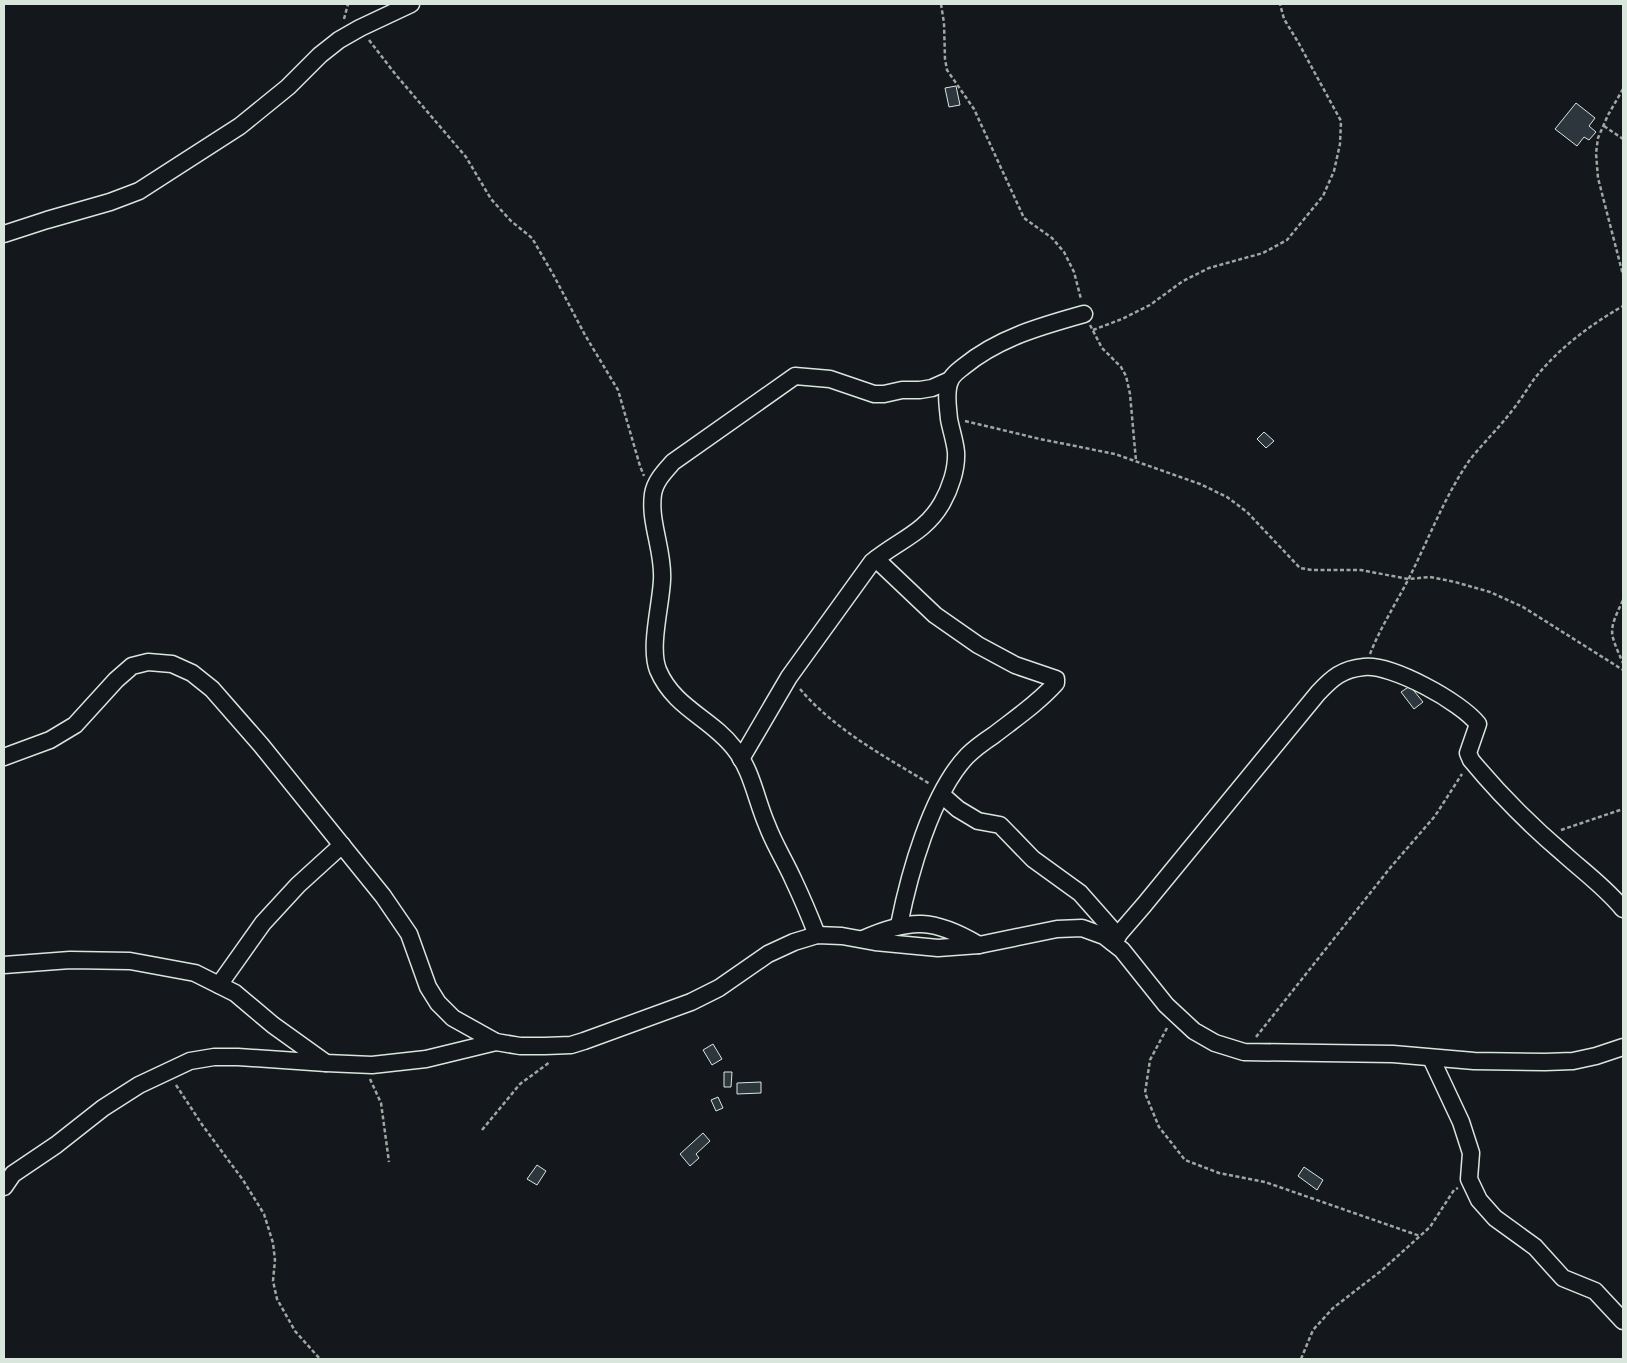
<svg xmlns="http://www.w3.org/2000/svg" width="1627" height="1363" font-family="'Golos Text',sans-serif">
  <rect width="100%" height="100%" fill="#14181c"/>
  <!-- building -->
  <g fill="#2c363c" stroke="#d8e6dc">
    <polygon points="956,86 960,105 949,107 945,88"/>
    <polygon points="1576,103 1595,118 1589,126 1596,132 1589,140 1584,137 1577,146 1555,129"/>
    <polygon points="1264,432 1274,441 1266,448 1257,439"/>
    <polygon points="1410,686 1423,702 1414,709 1401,692"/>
    <polygon points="713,1044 722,1059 712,1065 703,1050"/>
    <polygon points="724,1072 732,1072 731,1087 724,1087"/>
    <polygon points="761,1082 761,1093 737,1094 737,1083"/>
    <polygon points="718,1097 723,1108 716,1111 711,1100"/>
    <polygon points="703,1133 710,1141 696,1154 699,1158 690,1166 680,1154"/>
    <polygon points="537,1165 546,1171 537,1185 527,1179"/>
    <polygon points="1304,1167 1323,1180 1317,1190 1298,1176"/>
  </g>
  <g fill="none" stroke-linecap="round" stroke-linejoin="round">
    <!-- minor casing -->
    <g stroke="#d8e6dc" stroke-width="19">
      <g id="minor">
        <polyline points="4,234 47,220 110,202 139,191 240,126 288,87 320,55 339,40 360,28 411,4"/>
        <path d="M 876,559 L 935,615 L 978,645 L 1015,665 L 1056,679 L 1056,683 C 1038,703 1016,718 994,735 C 985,741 975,748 967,756 C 931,794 909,875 899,925"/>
        <polyline points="4,757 50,740 75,725 116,680 132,666 148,662 172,664 192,673 212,689 261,745 383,896 409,934 428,987 438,1003 453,1018 496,1042 520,1046 545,1046 571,1045 584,1041 691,1002 719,988 768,954 794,942 817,935 842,936 875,942 938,948 979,945 1057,929 1082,928 1104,936 1122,950 1166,1005 1194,1031 1215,1043 1244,1052 1393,1054 1474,1061 1545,1062 1573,1061 1596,1056 1623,1047"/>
        <path d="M 741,759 L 789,677 L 872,562 C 897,541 925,533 942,503 C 950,489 957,469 956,452 C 955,441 951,430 949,419 C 948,407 945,392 950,381 C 952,375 958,371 963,367 C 998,338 1041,326 1084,314"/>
        <polyline points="942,795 958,809 978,821 1000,825 1033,859 1080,893 1118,936"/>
        <path d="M 817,935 C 810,917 802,898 793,879 C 785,861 774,844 767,825 C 756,800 752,770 734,748 C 711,718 674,708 658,670 C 649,647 661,605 662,580 C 664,551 649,523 653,494 C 655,481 665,471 673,462 L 795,376 L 830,379 L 874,394 L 884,394 L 902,390 L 920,390 L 932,388 L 950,380"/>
        <path d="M 863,939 C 910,918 934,918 979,945"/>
        <path d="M 1112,942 L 1144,905 L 1318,693 C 1332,678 1342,669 1364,667 C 1392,664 1461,702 1478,724 L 1468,753 L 1471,760 C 1499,794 1530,825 1564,854 C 1584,872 1606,888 1623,909"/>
        <polyline points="4,965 70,960 130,961 195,973 235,993 273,1025 326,1063"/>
        <polyline points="219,985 263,923 298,885 342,845"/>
        <polyline points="1431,1058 1461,1122 1471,1153 1469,1179 1479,1200 1495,1218 1535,1247 1563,1278 1595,1291 1623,1321"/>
        <polyline points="4,1187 13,1174 56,1145 103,1108 139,1085 190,1061 214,1057 238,1057 326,1063 372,1065 426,1059 496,1042"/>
      </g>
    </g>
    <!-- path -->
    <g stroke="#9da8a2" stroke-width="2.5" stroke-dasharray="4 2.5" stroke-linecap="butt">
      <polyline points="941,4 944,23 945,59 947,70 974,109 1024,218 1052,238 1064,252 1074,272 1081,299"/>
      <polyline points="344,19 348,4"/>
      <polyline points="369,40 396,75 466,157 491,199 511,221 532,238 554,276 585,335 618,390 640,466 644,476"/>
      <polyline points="1623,89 1608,115 1598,138 1596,153 1598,178 1623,275"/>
      <polyline points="1604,126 1623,139"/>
      <polyline points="1090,325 1102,348 1121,367 1126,376 1130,394 1136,461"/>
      <polyline points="1093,330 1122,319 1150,305 1183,281 1209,268 1263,253 1287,240 1323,196 1334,171 1340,144 1341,121 1298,42 1284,19 1280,4"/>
      <polyline points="965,421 1040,439 1115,454 1200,484 1227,497 1247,512 1300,568 1312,570 1361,570 1408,579 1430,577 1455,582 1490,592 1523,607 1623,670"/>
      <path d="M 1623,600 C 1608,632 1609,631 1623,663"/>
      <path d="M 1370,654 C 1381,626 1397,602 1410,576 C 1429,538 1445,496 1469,461 C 1482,444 1498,429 1511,412 C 1520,401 1527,389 1535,378 C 1559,348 1590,325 1623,306"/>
      <path d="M 800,689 C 835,730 884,756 930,784"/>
      <polyline points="1561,830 1623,809"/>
      <polyline points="1167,1028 1150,1060 1145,1093 1159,1127 1185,1160 1219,1173 1265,1182 1420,1236"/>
      <polyline points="1256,1037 1390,868 1435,816 1462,774"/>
      <polyline points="370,1079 381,1103 389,1162"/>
      <polyline points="176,1085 203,1126 243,1180 264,1214 273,1243 275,1260 273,1281 277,1299 295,1331 320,1359"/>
      <polyline points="482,1130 520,1084 550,1062"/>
      <polyline points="1301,1359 1313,1330 1333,1308 1381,1271 1430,1227 1454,1190 1458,1188"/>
    </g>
    <!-- minor -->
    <use href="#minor" stroke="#14181c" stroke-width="16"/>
  </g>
  <!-- border -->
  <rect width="1627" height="1363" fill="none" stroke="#d8e6dc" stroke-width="10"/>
</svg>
